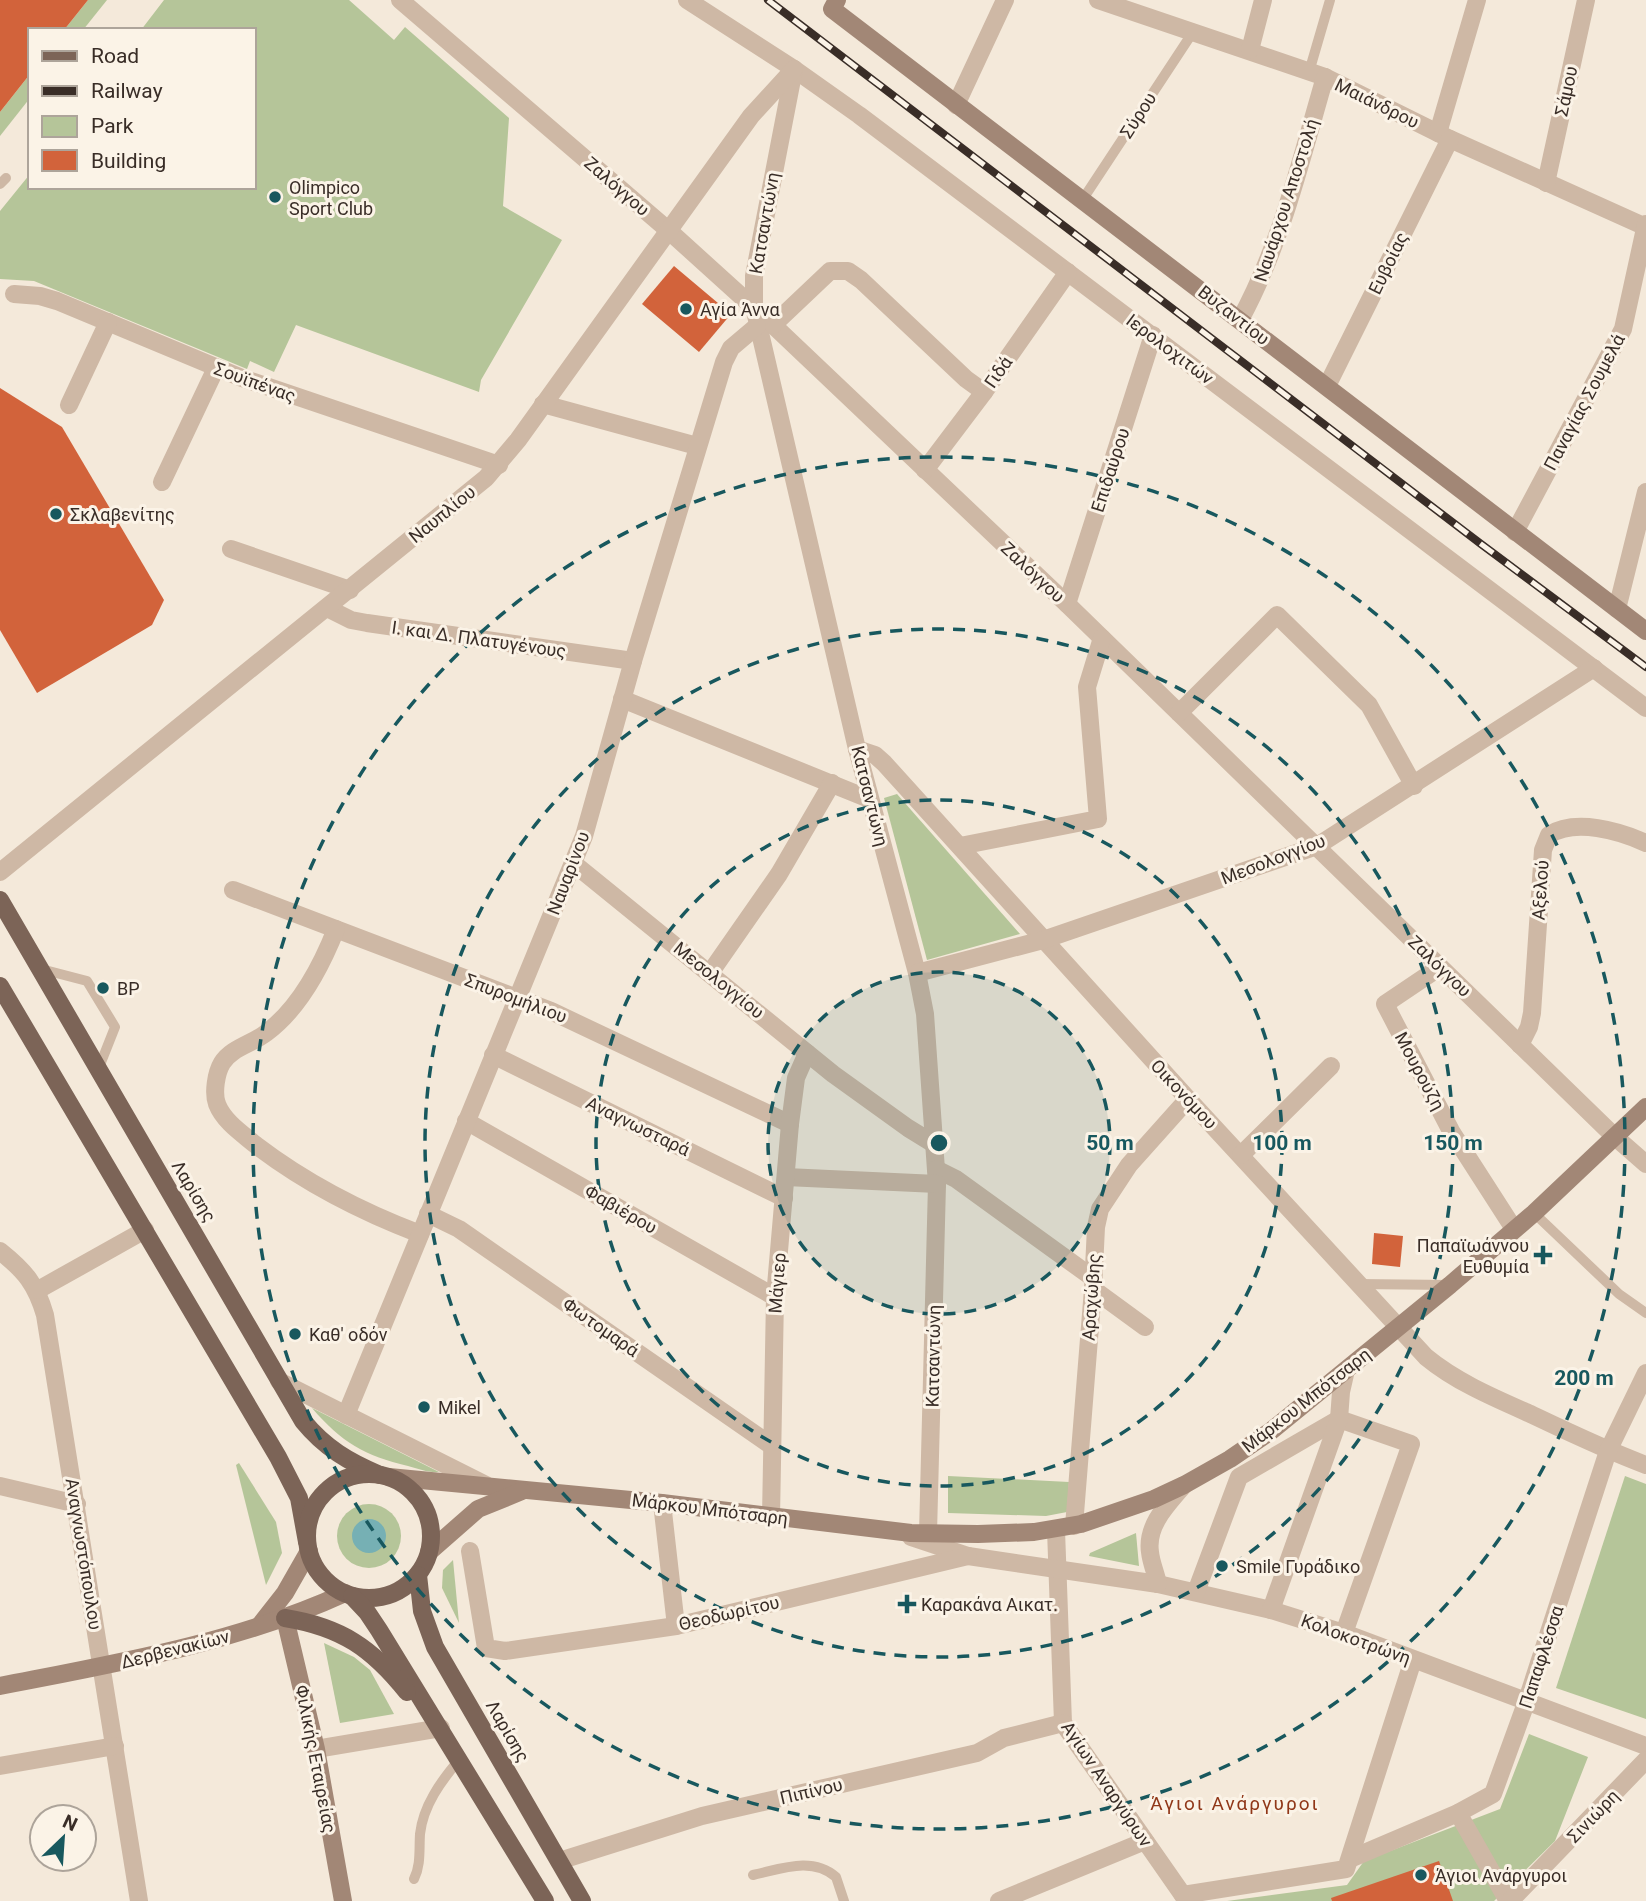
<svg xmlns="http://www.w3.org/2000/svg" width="1646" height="1901" font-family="Roboto,sans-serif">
  <rect width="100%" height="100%" fill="#f4e9da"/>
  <!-- green -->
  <g fill="#b5c599">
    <polygon points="88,0 107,0 83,30 64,30"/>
    <polygon points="164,0 349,0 394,40 405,27 509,118 503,206 562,240 481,380 479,392 296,325 274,372 250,361 247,369 34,281 0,279 0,211 30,174 30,187 254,187 254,30 141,30"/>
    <polygon points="30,74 30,98 0,136 0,112"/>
    <polygon points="897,794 1020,934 927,960 884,798"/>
    <path d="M 312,1408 L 314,1409 L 439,1472 C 430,1473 418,1469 408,1466 C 365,1456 341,1442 312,1408 Z"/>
    <polygon points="239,1463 276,1522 282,1553 266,1585 236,1465"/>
    <polygon points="948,1476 1069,1482 1067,1512 1046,1516 948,1513"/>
    <polygon points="1625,1476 1646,1484 1646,1719 1556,1688"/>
    <circle cx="369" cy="1536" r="32"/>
    <polygon points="1136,1533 1139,1566 1089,1556 1090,1553"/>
    <polygon points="453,1560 459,1623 442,1588 443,1570"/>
    <polygon points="324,1643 354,1657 370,1670 394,1714 340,1723"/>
    <polygon points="1529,1734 1588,1757 1555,1841 1494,1901 1227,1901 1347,1885 1364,1861 1500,1809"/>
  </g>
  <!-- water -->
  <circle fill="#76b0b4" cx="369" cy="1536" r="17"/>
  <!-- building -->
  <g fill="#d2633b">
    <polygon points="0,0 88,0 64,30 30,30 30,74 0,112"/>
    <polygon points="674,266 731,314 699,352 642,304"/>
    <polygon points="0,388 62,427 164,600 152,625 37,693 0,630"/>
    <polygon points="1374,1233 1403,1236 1400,1267 1372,1264"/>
    <polygon points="1439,1861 1453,1901 1332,1901 1331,1898"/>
  </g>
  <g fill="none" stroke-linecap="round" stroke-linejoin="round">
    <!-- lane -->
    <g stroke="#ceb8a5" stroke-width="10">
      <polyline points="1309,72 1330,0"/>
      <polyline points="0,184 6,178"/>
      <polyline points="1083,199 1193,32"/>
      <polyline points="41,969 87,981 115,1027 98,1070"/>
      <polyline points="1534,1213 1619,1294 1646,1313"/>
      <polyline points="1358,1284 1449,1285"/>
      <path d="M 753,1875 C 781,1869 812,1856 836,1877 L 844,1901"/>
      <path d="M 414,1879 C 421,1865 419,1850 420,1834 C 423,1806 441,1781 459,1760"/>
    </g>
    <!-- street -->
    <g stroke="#ceb8a5" stroke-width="18">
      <polyline points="400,0 668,230 773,325 1067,604 1614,1136 1646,1164"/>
      <polyline points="687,0 794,69 859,115 1646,708"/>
      <polyline points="1098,0 1325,77 1450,139 1646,227"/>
      <polyline points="1250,50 1263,0"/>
      <polyline points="794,69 754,276 754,307 857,749 917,973 925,1014 937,1184 928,1534"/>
      <polyline points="956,105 1005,0"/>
      <polyline points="1438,133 1477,0"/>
      <polyline points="1546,183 1586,0"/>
      <polyline points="14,294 40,296 57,301 242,378 499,465"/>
      <path d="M 1240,320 C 1281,245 1301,159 1325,77"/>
      <polyline points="773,325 830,271 848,271 861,280 966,379 984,392"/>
      <polyline points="1327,386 1450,139"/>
      <polyline points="543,404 697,446"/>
      <polyline points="69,405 108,322"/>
      <polyline points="925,470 984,392 1068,272"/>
      <polyline points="162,482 216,368"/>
      <polyline points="1515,532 1623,329 1646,224"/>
      <polyline points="231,549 350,590"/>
      <polyline points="1067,604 1153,335"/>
      <polyline points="327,608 351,620 367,623 633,661"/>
      <polyline points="1617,609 1646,492"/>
      <polyline points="622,699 869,799"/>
      <polyline points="1179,713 1277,615 1369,705 1414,786"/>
      <path d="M 857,749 L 875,755 L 884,763 L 1188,1099 L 1426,1357 C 1455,1381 1492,1397 1526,1412 C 1566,1431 1605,1450 1646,1465"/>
      <polyline points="960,846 1098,819 1087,687 1102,638"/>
      <polyline points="573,863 833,1074 908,1128 934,1144"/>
      <polyline points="0,872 486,478 518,440 751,116 794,69"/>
      <polyline points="233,890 551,1011 790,1124"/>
      <path d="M 336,929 C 321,967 300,1008 266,1033 C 252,1044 231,1048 222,1063 C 216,1073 213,1093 217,1104 C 224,1122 243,1134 257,1146 C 307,1184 362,1212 420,1234"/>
      <polyline points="1440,967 1385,1004 1451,1131 1514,1229"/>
      <polyline points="710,973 779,874 832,783"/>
      <polyline points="917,973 1043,940 1317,846 1594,668"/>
      <path d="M 1520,1045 L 1529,1027 L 1532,1013 L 1543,850 L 1549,835 C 1575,818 1620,831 1646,843"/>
      <polyline points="493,1055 784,1198"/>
      <polyline points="466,1121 775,1297"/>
      <polyline points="1241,1155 1331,1066"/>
      <polyline points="936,1169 956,1179 1093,1278"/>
      <polyline points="786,1177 937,1184"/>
      <polyline points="428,1214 459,1229 772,1446"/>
      <path d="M 0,1251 C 25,1271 36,1284 45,1315 L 139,1901"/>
      <polyline points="1093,1289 1145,1327"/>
      <polyline points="38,1290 145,1230"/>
      <polyline points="279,1381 486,1485"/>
      <polyline points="346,1415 584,836 633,661 724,362 731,348 757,326"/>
      <polyline points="0,1486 77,1504"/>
      <polyline points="662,1503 676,1626"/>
      <polyline points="771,1517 775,1297 790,1124 796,1078 807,1053"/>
      <polyline points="1074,1526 1093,1289 1096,1227 1100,1209 1129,1165 1188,1099"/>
      <polyline points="1056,1530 1063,1723 1187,1901"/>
      <polyline points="911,1537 968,1556 1158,1584 1271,1610 1344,1633 1646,1746"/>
      <polyline points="470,1551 486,1648 505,1651 676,1626 968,1556"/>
      <path d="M 1158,1584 C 1156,1573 1151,1563 1150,1552 C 1146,1525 1168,1504 1184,1485"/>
      <polyline points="1196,1592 1239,1477 1339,1419 1411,1444 1344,1633"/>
      <polyline points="1271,1610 1339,1419 1341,1392 1346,1370"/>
      <polyline points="316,1749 441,1728"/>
      <polyline points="0,1766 115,1746"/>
      <polyline points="1458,1813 1508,1901"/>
      <polyline points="1350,1859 1458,1813 1493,1794 1526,1703 1608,1451 1646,1373"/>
      <polyline points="559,1861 702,1816 977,1753 1004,1738 1063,1723"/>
      <polyline points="1183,1895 1346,1869 1413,1660"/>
      <polyline points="999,1901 1145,1841"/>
      <polyline points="1510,1901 1646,1760"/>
    </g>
    <!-- secondary -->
    <g stroke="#a28776" stroke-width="18">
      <polyline points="837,0 832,9 1646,631"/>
      <polyline points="389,1477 662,1503 911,1533 978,1534 1034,1532 1081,1524 1154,1499 1184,1485 1230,1459 1271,1431 1450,1285 1534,1213 1646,1107"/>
      <polyline points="429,1552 478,1509 522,1491"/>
      <polyline points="285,1618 316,1749 343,1901"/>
      <polyline points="260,1625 285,1593 309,1551"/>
      <path d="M 0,1686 C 117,1663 236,1643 345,1593"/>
    </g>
    <!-- primary -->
    <g stroke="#7c6457" stroke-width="18">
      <path d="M 0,900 L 303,1421 C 325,1448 349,1462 380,1475"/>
      <polyline points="0,986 278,1457 299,1498 307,1542"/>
      <circle cx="369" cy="1536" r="62"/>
      <polyline points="418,1575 422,1611 435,1647 582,1901"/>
      <polyline points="352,1596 367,1612 379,1630 545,1901"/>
      <path d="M 285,1618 C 341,1627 372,1648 407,1692"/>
    </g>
    <!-- rail casing -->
    <g stroke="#392d27" stroke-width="8">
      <polyline id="rail" points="768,0 1481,544 1646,667"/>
    </g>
    <!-- rail -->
    <use href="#rail" stroke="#fbf3e7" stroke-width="5" stroke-dasharray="16" stroke-linecap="butt"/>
  </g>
  <!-- distance rings -->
  <circle cx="939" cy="1143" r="171" fill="#18585e" fill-opacity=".12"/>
  <g fill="none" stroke="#18585e" stroke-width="3.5" stroke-dasharray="12 9">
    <circle cx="939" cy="1143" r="171"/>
    <circle cx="939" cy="1143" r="343"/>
    <circle cx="939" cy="1143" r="514"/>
    <circle cx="939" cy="1143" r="686"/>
  </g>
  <!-- markers -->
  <g fill="#18585e" stroke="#fbf3e7" stroke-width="2.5">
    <circle cx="275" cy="197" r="7"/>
    <circle cx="686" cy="309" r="7"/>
    <circle cx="56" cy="514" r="7"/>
    <circle cx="103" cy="988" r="7"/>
    <path d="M1539.5 1244.5h7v7h7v7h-7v7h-7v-7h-7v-7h7z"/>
    <circle cx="295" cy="1334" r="7"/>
    <circle cx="424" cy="1407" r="7"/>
    <circle cx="1222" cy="1566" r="7"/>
    <path d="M903.5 1593.5h7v7h7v7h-7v7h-7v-7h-7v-7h7z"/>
    <circle cx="1421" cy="1875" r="7"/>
  </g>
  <g text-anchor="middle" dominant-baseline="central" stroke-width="6" stroke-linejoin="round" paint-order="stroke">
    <!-- street labels -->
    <g font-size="18" fill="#392d27" stroke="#fbf3e7">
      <text transform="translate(1566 91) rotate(-78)">Σάμου</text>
      <text transform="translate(1377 103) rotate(26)">Μαιάνδρου</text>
      <text transform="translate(1138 115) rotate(-57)">Σύρου</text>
      <text transform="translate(617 186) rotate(41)">Ζαλόγγου</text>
      <text transform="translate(1286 200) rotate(-72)">Ναυάρχου Αποστολή</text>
      <text transform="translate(764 223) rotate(-80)">Κατσαντώνη</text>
      <text transform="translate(1388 263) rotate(-64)">Ευβοίας</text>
      <text transform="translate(1234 315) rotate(38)">Βυζαντίου</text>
      <text transform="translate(1170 349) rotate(37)">Ιερολοχιτών</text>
      <text transform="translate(998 372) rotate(-55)">Γιδά</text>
      <text transform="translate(255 382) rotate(20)">Σουϊπένας</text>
      <text transform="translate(1584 402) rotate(-62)">Παναγίας Σουμελά</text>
      <text transform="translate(1110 470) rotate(-72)">Επιδαύρου</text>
      <text transform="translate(442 514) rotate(-39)">Ναυπλίου</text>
      <text transform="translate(1033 572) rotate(43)">Ζαλόγγου</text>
      <text transform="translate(479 639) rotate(8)">Ι. και Δ. Πλατυγένους</text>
      <text transform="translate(870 796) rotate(76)">Κατσαντώνη</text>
      <text transform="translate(1273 859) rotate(-21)">Μεσολογγίου</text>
      <text transform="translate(568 873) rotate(-69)">Ναυαρίνου</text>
      <text transform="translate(1540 890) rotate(-86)">Αξελού</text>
      <text transform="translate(1440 966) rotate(44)">Ζαλόγγου</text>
      <text transform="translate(719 980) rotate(39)">Μεσολογγίου</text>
      <text transform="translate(516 998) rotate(21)">Σπυρομήλιου</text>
      <text transform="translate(1420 1071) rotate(62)">Μουρούζη</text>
      <text transform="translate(1184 1094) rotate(47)">Οικονόμου</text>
      <text transform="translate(638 1126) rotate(26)">Αναγνωσταρά</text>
      <text transform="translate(194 1191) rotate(59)">Λαρίσης</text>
      <text transform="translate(621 1209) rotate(30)">Φαβιέρου</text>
      <text transform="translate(777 1283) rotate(-86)">Μάγιερ</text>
      <text transform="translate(1091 1297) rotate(-86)">Αραχώβης</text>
      <text transform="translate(601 1327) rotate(35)">Φωτομαρά</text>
      <text transform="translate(933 1356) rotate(-89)">Κατσαντώνη</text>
      <text transform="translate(1306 1400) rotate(-38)">Μάρκου Μπότσαρη</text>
      <text transform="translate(710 1509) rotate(7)">Μάρκου Μπότσαρη</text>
      <text transform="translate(84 1554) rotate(81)">Αναγνωστόπουλου</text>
      <text transform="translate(729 1613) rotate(-13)">Θεοδωρίτου</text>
      <text transform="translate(1356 1639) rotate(20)">Κολοκοτρώνη</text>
      <text transform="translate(175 1649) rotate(-14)">Δερβενακίων</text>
      <text transform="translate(1541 1657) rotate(-72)">Παπαφλέσσα</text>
      <text transform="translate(508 1731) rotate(60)">Λαρίσης</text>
      <text transform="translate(316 1759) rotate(79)">Φιλικής Εταιρείας</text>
      <text transform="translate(1107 1784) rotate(56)">Αγίων Αναργύρων</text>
      <text transform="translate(811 1791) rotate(-13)">Πιπίνου</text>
      <text transform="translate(1593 1816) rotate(-46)">Σινιώρη</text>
    </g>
    <!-- poi labels -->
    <g font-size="18" fill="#392d27" stroke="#fbf3e7" text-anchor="start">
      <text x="289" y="187">Olimpico<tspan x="289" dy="21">Sport Club</tspan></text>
      <text x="700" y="309">Αγία Άννα</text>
      <text x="70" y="514">Σκλαβενίτης</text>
      <text x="117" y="988">BP</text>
      <text x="1529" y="1245" text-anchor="end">Παπαϊωάννου<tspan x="1529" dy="21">Ευθυμία</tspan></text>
      <text x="309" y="1334">Καθ' οδόν</text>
      <text x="438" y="1407">Mikel</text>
      <text x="1236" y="1566">Smile Γυράδικο</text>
      <text x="921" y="1604">Καρακάνα Αικατ.</text>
      <text x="1435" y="1875">Άγιοι Ανάργυροι</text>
    </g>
    <!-- neighbourhood labels -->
    <g font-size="19" letter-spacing="2" fill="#903718" stroke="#fbf3e7">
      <text x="1235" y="1803">Άγιοι Ανάργυροι</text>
    </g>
  </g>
  <circle cx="939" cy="1143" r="10" fill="#18585e" stroke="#fbf3e7" stroke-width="3.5"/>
  <g font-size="21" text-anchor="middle" font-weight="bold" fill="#18585e" stroke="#fbf3e7" stroke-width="6" stroke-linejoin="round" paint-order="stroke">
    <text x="1110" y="1150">50 m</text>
    <text x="1282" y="1150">100 m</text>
    <text x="1453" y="1150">150 m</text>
    <text x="1584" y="1385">200 m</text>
  </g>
  <!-- legend -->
  <rect x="28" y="28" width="228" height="161" fill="#fbf3e7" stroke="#ada49a" stroke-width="2"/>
  <rect x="42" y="51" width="35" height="10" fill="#7c6457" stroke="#ada49a" stroke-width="2"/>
  <text x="91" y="63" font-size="21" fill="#392d27">Road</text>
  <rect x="42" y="86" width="35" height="10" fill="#392d27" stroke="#ada49a" stroke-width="2"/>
  <text x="91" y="98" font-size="21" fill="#392d27">Railway</text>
  <rect x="42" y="116" width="35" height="21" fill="#b5c599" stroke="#ada49a" stroke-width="2"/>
  <text x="91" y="133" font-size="21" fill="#392d27">Park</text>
  <rect x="42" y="150" width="35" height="21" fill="#d2633b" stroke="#ada49a" stroke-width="2"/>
  <text x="91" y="168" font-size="21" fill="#392d27">Building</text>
  <!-- north arrow -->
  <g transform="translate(63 1838) rotate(25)"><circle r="33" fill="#fbf3e7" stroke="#ada49a" stroke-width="2"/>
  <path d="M0-5L12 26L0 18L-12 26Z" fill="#18585e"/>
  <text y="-10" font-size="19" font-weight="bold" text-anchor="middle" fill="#392d27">N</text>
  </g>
</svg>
